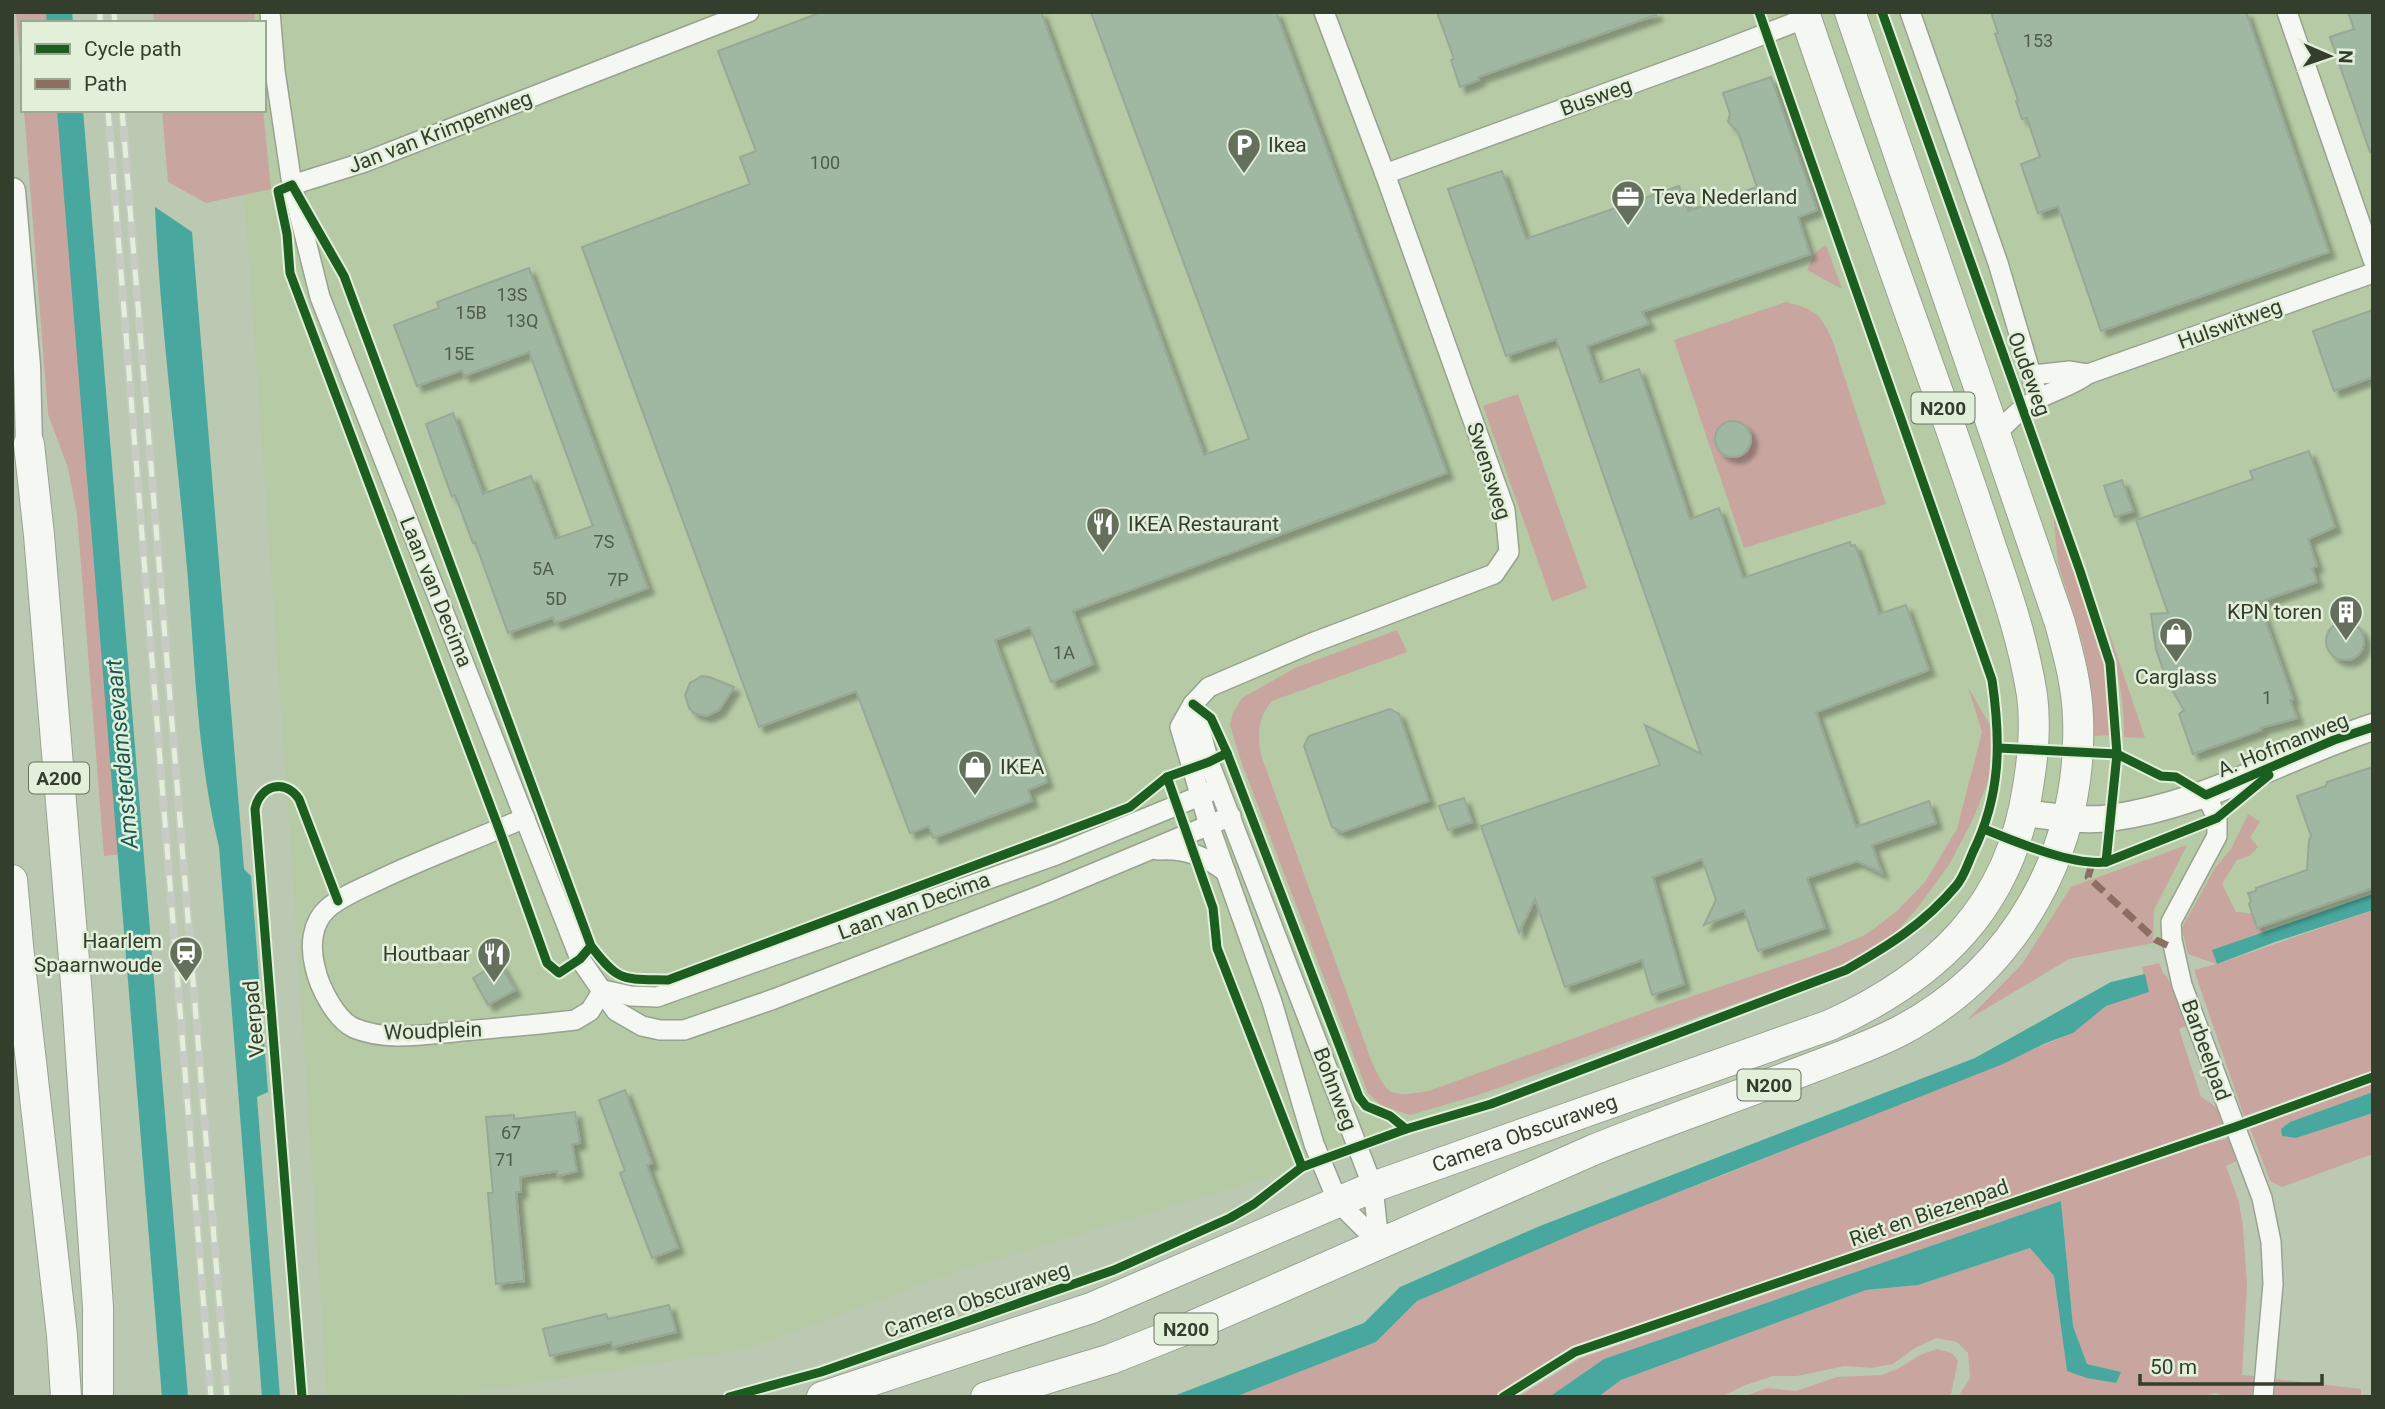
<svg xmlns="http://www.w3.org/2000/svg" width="2385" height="1409" font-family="Roboto,sans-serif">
  <defs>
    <filter id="shadow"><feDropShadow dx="6" dy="6" stdDeviation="2" flood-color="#0004"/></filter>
  </defs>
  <rect width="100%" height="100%" fill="#bcc9b2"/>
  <!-- built -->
  <polygon fill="#b5caa5" points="231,12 2373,12 2373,900 2223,952 1908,931 1302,1167 955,1272 744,1350 443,1397 327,1397 292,866 238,110 264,110 264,23 232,23"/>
  <!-- green -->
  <g fill="#c9a59f">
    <polygon points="16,12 53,12 54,23 23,23 23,96"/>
    <polygon points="153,12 254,12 255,23 154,23"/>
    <polygon points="24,110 61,110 125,854 104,856 77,514 68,468 48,414"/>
    <polygon points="162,110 263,110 271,189 206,203 168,182"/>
    <polygon points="1826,245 1842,289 1807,270 1815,253"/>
    <path d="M 1786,302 C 1815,310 1819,312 1832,339 L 1886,504 L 1744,548 L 1674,340 Z"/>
    <polygon points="1518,394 1587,588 1552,601 1483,406"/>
    <polygon points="2053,511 2105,666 2110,700 2111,735 2094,736 2090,681 2083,644 2058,563"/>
    <path d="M 2106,623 L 2145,738 L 2124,737 C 2125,697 2115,661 2106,623 Z"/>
    <path d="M 1397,630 L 1407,652 L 1272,701 C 1258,718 1257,733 1261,755 L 1371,1060 C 1388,1097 1389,1097 1429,1091 L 1654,1009 L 1827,951 L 1865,935 L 1875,928 L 1897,911 L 1925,882 L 1957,829 L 1982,732 L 1968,687 L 1992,729 L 1990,777 L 1973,819 L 1950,863 L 1919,906 L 1889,940 L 1850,963 L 1478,1095 L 1410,1115 L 1382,1106 L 1368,1093 L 1241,761 L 1230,725 L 1233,713 L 1242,698 L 1295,668 Z"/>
    <polygon points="2248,814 2260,822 2250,837 2258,847 2249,856 2237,860 2222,884 2236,912 2258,914 2265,931 2213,950 2217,964 2373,910 2373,1071 2244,1116 2194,970 2216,964 2188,954 2182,928 2215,868 2231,849"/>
    <polygon points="2187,845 2154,910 2153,943 2069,959 1967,1020 2022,964 2071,887"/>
    <path d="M 2159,963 L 2164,975 L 2167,976 L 2186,1026 L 2179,1029 L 2201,1097 C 2215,1105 2222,1110 2224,1126 L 1578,1347 L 1506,1397 L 1235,1397 L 1376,1342 L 1417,1301 L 1512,1255 L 1724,1175 L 2073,1033 L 2106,1006 L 2148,992 L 2142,967 Z"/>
    <polygon points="2373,1082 2373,1092 2290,1122 2281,1129 2296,1138 2373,1113 2373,1154 2282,1187 2270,1181 2250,1128 2287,1111"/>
    <polygon points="2229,1138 2237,1161 2226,1166 2239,1202 2243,1227 2247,1285 2242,1375 2255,1376 2252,1397 2227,1397 2216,1393 2197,1397 1958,1397 1970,1378 1968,1353 1957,1342 1936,1338 1915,1348 1893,1364 1871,1368 1845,1366 1797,1376 1773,1376 1743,1386 1721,1397 1598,1397 1621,1380 1866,1290 1918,1285 2030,1248 2054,1276 2067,1371 2115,1383 2120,1372 2087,1364 2073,1326 2061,1201 1604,1359 1549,1397 1518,1397 1581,1358 2189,1148"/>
    <polygon points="1937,1349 1952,1353 1958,1361 1951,1394 1948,1397 1743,1397 1767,1388 1796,1391 1837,1377 1882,1375 1897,1369 1922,1354"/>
    <polygon points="2276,1379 2361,1389 2361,1397 2273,1397"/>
  </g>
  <!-- water -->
  <g fill="#48a79e">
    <path d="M 155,207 L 192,232 L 244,869 L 251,876 L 268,1092 L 257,1097 L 280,1397 L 262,1397 L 219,847 C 195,749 195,647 185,546 C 175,433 160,320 155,207 Z"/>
    <polygon points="2373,894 2373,910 2275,942 2217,964 2212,950"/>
    <polygon points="2145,974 2149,992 2106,1006 2073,1033 2046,1043 2003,1064 1585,1229 1417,1301 1376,1342 1235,1397 1171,1397 1364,1323 1400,1287 1540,1226 1975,1058 2111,982"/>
    <polygon points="2373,1092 2373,1113 2296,1138 2282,1136 2281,1129 2290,1122"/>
    <polygon points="2061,1201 2073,1326 2087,1364 2121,1372 2116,1383 2087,1378 2067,1371 2054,1276 2030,1248 1918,1285 1866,1290 1621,1380 1598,1397 1549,1397 1604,1359"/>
  </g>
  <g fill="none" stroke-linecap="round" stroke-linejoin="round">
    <!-- canal -->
    <g stroke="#48a79e" stroke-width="26">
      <polyline points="59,12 60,23"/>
      <polyline points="70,110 175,1397"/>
    </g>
  </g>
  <!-- building -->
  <g fill="#a0b8a1" stroke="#99a796" stroke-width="2" filter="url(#shadow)">
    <polygon points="822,12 1041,12 1204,455 1249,439 1091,12 1276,12 1447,473 1073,611 1093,664 1051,682 1030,627 995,640 1047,782 1028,790 1032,801 933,838 929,826 910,833 856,691 759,727 582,247 750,184 740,157 756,151 718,51"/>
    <polygon points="1437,12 1656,12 1656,15 1478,77 1479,80 1460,87 1451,60 1454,59"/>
    <polygon points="1991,12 2246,12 2329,252 2101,331 2058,206 2038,213 2021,164 2040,157 2027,118 2022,119 2016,101 2018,100 1995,34 1998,33"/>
    <polygon points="2348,12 2373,12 2373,151 2370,152 2330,37 2354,29"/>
    <polygon points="1771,77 1817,210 1798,217 1810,254 1642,312 1649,324 1587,346 1600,383 1639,369 1690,519 1719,508 1743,578 1850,542 1851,546 1855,545 1879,614 1906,605 1929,670 1816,712 1856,827 1929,801 1936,823 1872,845 1882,873 1857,861 1807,878 1825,928 1758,951 1744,910 1704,925 1716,900 1702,859 1653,877 1684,984 1652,995 1642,960 1565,987 1535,899 1519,933 1481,826 1660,765 1645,725 1701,754 1556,339 1506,356 1448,189 1502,171 1526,239 1679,186 1688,211 1757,187 1738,132 1728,122 1730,114 1723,93"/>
    <polygon points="529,268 648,588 555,623 553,617 508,633 475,542 473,543 455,495 452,497 426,424 453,413 483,494 531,476 555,539 593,526 529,352 464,376 462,370 417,386 394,325 439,308 437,302"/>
    <polygon points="2373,310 2373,377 2334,391 2313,331"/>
    <circle cx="1733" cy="439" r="18"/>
    <polygon points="2309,451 2335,527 2308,539 2317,566 2312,568 2317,582 2259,602 2293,699 2290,700 2297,718 2260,728 2261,730 2193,754 2179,714 2184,710 2167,681 2156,649 2151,614 2168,613 2136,520 2253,479 2250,471"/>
    <polygon points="2122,480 2133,511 2115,517 2104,486"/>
    <circle cx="2345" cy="641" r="19"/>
    <polygon points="702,676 709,677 734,687 719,710 707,716 694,713 689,708 685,695 690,683"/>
    <polygon points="1390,709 1399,714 1429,801 1342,832 1332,827 1304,746 1309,736"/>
    <polygon points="2373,767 2373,888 2257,928 2249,904 2251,901 2248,893 2256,891 2256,888 2307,870 2309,840 2311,836 2297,796 2326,786 2327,782"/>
    <polygon points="1464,798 1472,822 1448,830 1439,806"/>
    <polygon points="499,962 515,990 488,1005 473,978"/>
    <polygon points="625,1090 652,1163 647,1165 678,1248 652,1258 620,1173 625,1171 599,1100"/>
    <polygon points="575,1112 580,1143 572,1144 577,1171 558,1176 557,1171 520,1177 521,1192 516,1192 524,1281 496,1284 488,1193 493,1193 486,1117 514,1115 514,1119"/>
    <polygon points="669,1305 676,1332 613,1347 611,1342 550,1356 543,1329 606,1314 608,1319"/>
  </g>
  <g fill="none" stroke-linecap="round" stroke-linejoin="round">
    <!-- street casing -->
    <g stroke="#98a290" stroke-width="22">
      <g id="street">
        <polyline points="270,12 275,71 292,185 320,297 580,959 616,1011 642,1026 660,1030 684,1030 774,999 1044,894 1231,816"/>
        <polyline points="1324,12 1385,174 1505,510 1509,552 1494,574 1312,643 1209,687 1193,704 1180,727 1209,825 1272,1002 1314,1144 1338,1202 1379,1243"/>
        <polyline points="1910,12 1998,263 2038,398"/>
        <polyline points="2287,12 2373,260"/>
        <polyline points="1385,174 1713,54 1806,18"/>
        <polyline points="292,185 365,162 749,12"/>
        <polyline points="2032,375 2070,371 2088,374"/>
        <path d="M 1995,435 C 2008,422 2021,407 2038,399 C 2055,390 2072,386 2088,374 L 2373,273"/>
        <polyline points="1193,704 1209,762 1373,1187 1379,1243"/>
        <polyline points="2206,795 2217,818 2217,836 2171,922 2172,940 2182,985 2262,1198 2271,1242 2273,1284 2263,1397"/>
        <path d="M 525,818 C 477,839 427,857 379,880 C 362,888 342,896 328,908 C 311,923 310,947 315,967 C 319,986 335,1019 354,1028 C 385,1041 422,1035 454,1032 C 494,1028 535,1025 575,1020 L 590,1011 L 603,990"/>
        <path d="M 1158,850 C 1185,848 1205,856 1226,872"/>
        <polyline points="603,990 631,996 657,997 1056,855 1219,788"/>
      </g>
    </g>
    <!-- secondary casing -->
    <g stroke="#98a290" stroke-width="29">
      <g id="secondary">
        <polyline points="12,191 27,366 29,444"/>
        <path d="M 2024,813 C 2052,816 2082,822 2110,818 C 2203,806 2285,756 2373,727"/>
      </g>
    </g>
    <!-- primary casing -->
    <g stroke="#98a290" stroke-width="32">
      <g id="primary">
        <polyline points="29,444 39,535 77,996 98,1307 98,1397"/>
        <polyline points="12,880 19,956 62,1335 66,1397"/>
        <path id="s1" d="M 822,1397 L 1091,1308 L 1373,1187 L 1830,1025 C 1937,976 2010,907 2028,787 C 2033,757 2036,725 2032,695 C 2024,644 2008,596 1991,547 C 1975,498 1958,449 1941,401 C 1895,271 1848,142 1804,12"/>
        <path d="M 986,1397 L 1111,1359 L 1179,1332 L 1593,1150 C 1667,1120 1742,1095 1816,1066 C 1844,1055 1873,1045 1900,1031 C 2017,969 2083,849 2078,717 C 2077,685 2068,653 2060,623 L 1850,12"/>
      </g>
    </g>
    <!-- street -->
    <use href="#street" stroke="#f5f7f3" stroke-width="19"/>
    <!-- secondary -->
    <use href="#secondary" stroke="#f5f7f3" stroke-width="26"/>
    <!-- primary -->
    <use href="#primary" stroke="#f5f7f3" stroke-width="30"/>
    <!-- rail casing -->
    <g stroke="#c7cbc4" stroke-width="8">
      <g id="rail">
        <polyline points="100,12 100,23"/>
        <polyline points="114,12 115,23"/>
        <polyline points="108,110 211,1397"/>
        <polyline points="122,110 227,1397"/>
      </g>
    </g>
    <!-- rail -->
    <use href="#rail" stroke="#e2efd9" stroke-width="5" stroke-dasharray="16" stroke-linecap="butt"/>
    <!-- quiet -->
    <g stroke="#8d6e63" stroke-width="7" stroke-dasharray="14 7" stroke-linecap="butt">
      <polyline points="2092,864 2088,877 2156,940 2173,948"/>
      <polyline points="2373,1397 2373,1396"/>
    </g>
    <!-- cycleway casing -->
    <g stroke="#e2efd9" stroke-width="13">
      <g id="cycleway">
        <polyline points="1882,12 2080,571 2110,663 2117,754 2106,862"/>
        <polyline points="1193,704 1211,718 1227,753 1359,1097 1366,1106 1390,1116 1406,1129"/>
        <polyline points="1998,748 2117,754 2161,776 2176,777 2206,795 2334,740 2373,727"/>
        <polyline points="1167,777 1213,908 1217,948 1302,1167"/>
        <path d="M 1984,829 C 2016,842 2073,866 2106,862 L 2217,818 L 2269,775"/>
        <path d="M 591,946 L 580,959 L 559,973 L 547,963 L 499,829 L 290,273 L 287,234 L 278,191 L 292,185 L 344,276 L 591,946 C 619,983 623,979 668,980 L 1102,818 L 1130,807 L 1167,777 L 1209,762 L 1227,753"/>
        <path d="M 302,1397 L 255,809 C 260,785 285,778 299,799 L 338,901"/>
        <path d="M 729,1397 L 821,1372 L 1114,1270 L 1230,1218 L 1254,1204 L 1302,1167 L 1406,1129 L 1491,1104 L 1846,970 C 1888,946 1924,924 1956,886 C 1964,877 1968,863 1973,852 C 2001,795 2001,742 1992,680 L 1759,12"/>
        <polyline points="1503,1397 1575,1352 2235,1127 2373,1077"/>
      </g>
    </g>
    <!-- cycleway -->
    <use href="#cycleway" stroke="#1b5e20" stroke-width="9"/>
  </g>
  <!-- icons -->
  <defs>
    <g id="parking-pin" transform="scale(1.75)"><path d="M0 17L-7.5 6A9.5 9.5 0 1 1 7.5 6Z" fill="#646f5c" stroke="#e2efd9"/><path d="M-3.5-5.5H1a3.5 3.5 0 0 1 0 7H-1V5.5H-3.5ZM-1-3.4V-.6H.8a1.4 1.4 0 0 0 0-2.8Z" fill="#fff"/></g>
    <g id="office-pin" transform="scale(1.75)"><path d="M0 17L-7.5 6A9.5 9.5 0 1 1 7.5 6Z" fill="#646f5c" stroke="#e2efd9"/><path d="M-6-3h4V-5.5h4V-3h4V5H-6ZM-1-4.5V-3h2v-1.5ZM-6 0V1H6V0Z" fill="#fff"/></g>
    <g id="restaurant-pin" transform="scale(1.75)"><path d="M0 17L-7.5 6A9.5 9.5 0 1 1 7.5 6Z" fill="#646f5c" stroke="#e2efd9"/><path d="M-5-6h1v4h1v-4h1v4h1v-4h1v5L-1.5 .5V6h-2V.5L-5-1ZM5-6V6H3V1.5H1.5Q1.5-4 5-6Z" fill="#fff"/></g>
    <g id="building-pin" transform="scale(1.75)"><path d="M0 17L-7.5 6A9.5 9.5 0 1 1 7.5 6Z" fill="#646f5c" stroke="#e2efd9"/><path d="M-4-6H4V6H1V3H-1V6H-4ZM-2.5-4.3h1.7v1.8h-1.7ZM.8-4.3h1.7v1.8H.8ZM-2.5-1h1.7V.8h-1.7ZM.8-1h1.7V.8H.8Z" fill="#fff"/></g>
    <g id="shop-pin" transform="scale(1.75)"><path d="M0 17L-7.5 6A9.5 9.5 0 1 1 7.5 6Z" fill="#646f5c" stroke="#e2efd9"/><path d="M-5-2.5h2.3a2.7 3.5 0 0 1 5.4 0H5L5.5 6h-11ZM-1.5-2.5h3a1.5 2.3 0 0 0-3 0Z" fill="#fff"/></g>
    <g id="station-pin" transform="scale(1.75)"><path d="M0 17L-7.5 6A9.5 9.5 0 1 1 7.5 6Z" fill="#646f5c" stroke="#e2efd9"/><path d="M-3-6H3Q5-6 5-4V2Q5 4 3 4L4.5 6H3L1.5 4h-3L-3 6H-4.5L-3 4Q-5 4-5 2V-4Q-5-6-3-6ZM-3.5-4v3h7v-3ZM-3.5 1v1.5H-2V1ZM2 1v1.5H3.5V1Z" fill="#fff"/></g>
  </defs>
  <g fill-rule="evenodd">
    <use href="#parking-pin" x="1244" y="145"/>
    <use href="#office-pin" x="1628" y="197"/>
    <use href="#restaurant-pin" x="1103" y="524"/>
    <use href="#building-pin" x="2346" y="612"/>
    <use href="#shop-pin" x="2176" y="634"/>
    <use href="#shop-pin" x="975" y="767"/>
    <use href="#station-pin" x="186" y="953"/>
    <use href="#restaurant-pin" x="494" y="954"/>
  </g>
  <g text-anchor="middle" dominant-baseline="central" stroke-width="5" stroke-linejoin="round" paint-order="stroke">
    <!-- number labels -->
    <g font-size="18" fill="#4f5c4a">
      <text x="2038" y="40">153</text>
      <text x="825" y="162">100</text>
      <text x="512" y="294">13S</text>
      <text x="471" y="312">15B</text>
      <text x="522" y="320">13Q</text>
      <text x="459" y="353">15E</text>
      <text x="604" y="541">7S</text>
      <text x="543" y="568">5A</text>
      <text x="618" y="579">7P</text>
      <text x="556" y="598">5D</text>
      <text x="1064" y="652">1A</text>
      <text x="2267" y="697">1</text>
      <text x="511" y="1132">67</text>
      <text x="505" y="1159">71</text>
    </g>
    <!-- shield labels -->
    <g fill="#e2efd9" stroke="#687361" stroke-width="2">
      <rect x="1911.5" y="392.5" width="63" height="31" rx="5"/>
      <rect x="29" y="762.5" width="60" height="31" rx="5"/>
      <rect x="1737.5" y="1069.5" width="63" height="31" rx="5"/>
      <rect x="1154.5" y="1313.5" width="63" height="31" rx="5"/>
    </g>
    <g font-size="19" font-weight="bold" fill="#343e2d">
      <text x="1943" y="408">N200</text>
      <text x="59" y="778">A200</text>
      <text x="1769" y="1085">N200</text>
      <text x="1186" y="1329">N200</text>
    </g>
    <!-- street labels -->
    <g font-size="21" fill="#343e2d" stroke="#e2efd9">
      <text transform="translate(1596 97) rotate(-20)">Busweg</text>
      <text transform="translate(440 132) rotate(-21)">Jan van Krimpenweg</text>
      <text transform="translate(2230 324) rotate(-20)">Hulswitweg</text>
      <text transform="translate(2029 374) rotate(70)">Oudeweg</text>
      <text transform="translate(1489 471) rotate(72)">Swensweg</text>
      <text transform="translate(436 592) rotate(68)">Laan van Decima</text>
      <text transform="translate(2283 745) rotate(-22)">A. Hofmanweg</text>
      <text transform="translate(914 906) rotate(-20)">Laan van Decima</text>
      <text transform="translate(254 1019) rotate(-95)">Veerpad</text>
      <text transform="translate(433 1031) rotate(-2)">Woudplein</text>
      <text transform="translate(2206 1050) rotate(70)">Barbeelpad</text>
      <text transform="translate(1335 1089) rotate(69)">Bohnweg</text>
      <text stroke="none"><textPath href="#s1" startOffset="751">Camera Obscuraweg</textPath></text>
      <text transform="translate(1929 1213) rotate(-19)">Riet en Biezenpad</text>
      <text transform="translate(977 1300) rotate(-19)">Camera Obscuraweg</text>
    </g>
    <!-- poi labels -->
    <g font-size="21" fill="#343e2d" stroke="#e2efd9" text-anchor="start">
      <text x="1268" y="145">Ikea</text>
      <text x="1652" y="197">Teva Nederland</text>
      <text x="1128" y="524">IKEA Restaurant</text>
      <text x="2322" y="612" text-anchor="end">KPN toren</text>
      <text x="2176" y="677" text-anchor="middle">Carglass</text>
      <text x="1000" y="767">IKEA</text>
      <text x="162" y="941" text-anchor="end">Haarlem<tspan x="162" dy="24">Spaarnwoude</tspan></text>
      <text x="470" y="954" text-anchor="end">Houtbaar</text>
    </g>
    <!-- water labels -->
    <g font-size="23" font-style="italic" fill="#185856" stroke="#e2efd9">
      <text transform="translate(122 754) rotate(-95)">Amsterdamsevaart</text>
    </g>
  </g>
  <!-- border -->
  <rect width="2385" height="1409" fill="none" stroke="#343e2d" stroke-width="28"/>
  <!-- legend -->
  <rect x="21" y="21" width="245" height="91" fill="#e2efd9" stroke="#9ca894" stroke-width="2"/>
  <rect x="35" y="44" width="35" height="10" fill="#1b5e20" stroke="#9ca894" stroke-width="2"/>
  <text x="84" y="56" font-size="21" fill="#343e2d">Cycle path</text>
  <rect x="35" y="79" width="35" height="10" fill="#8d6e63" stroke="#9ca894" stroke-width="2"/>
  <text x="84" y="91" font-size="21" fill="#343e2d">Path</text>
  <!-- north arrow -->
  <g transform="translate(2329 56) rotate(92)" stroke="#e2efd9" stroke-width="5" paint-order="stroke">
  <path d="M0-5L12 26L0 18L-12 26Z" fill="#343e2d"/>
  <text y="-10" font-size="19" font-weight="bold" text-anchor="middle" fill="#343e2d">N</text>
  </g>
  <!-- scale -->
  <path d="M2140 1374v10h182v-10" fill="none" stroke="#343e2d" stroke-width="3.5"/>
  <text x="2150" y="1374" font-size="21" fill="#343e2d" stroke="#e2efd9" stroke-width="5" paint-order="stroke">50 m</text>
</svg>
